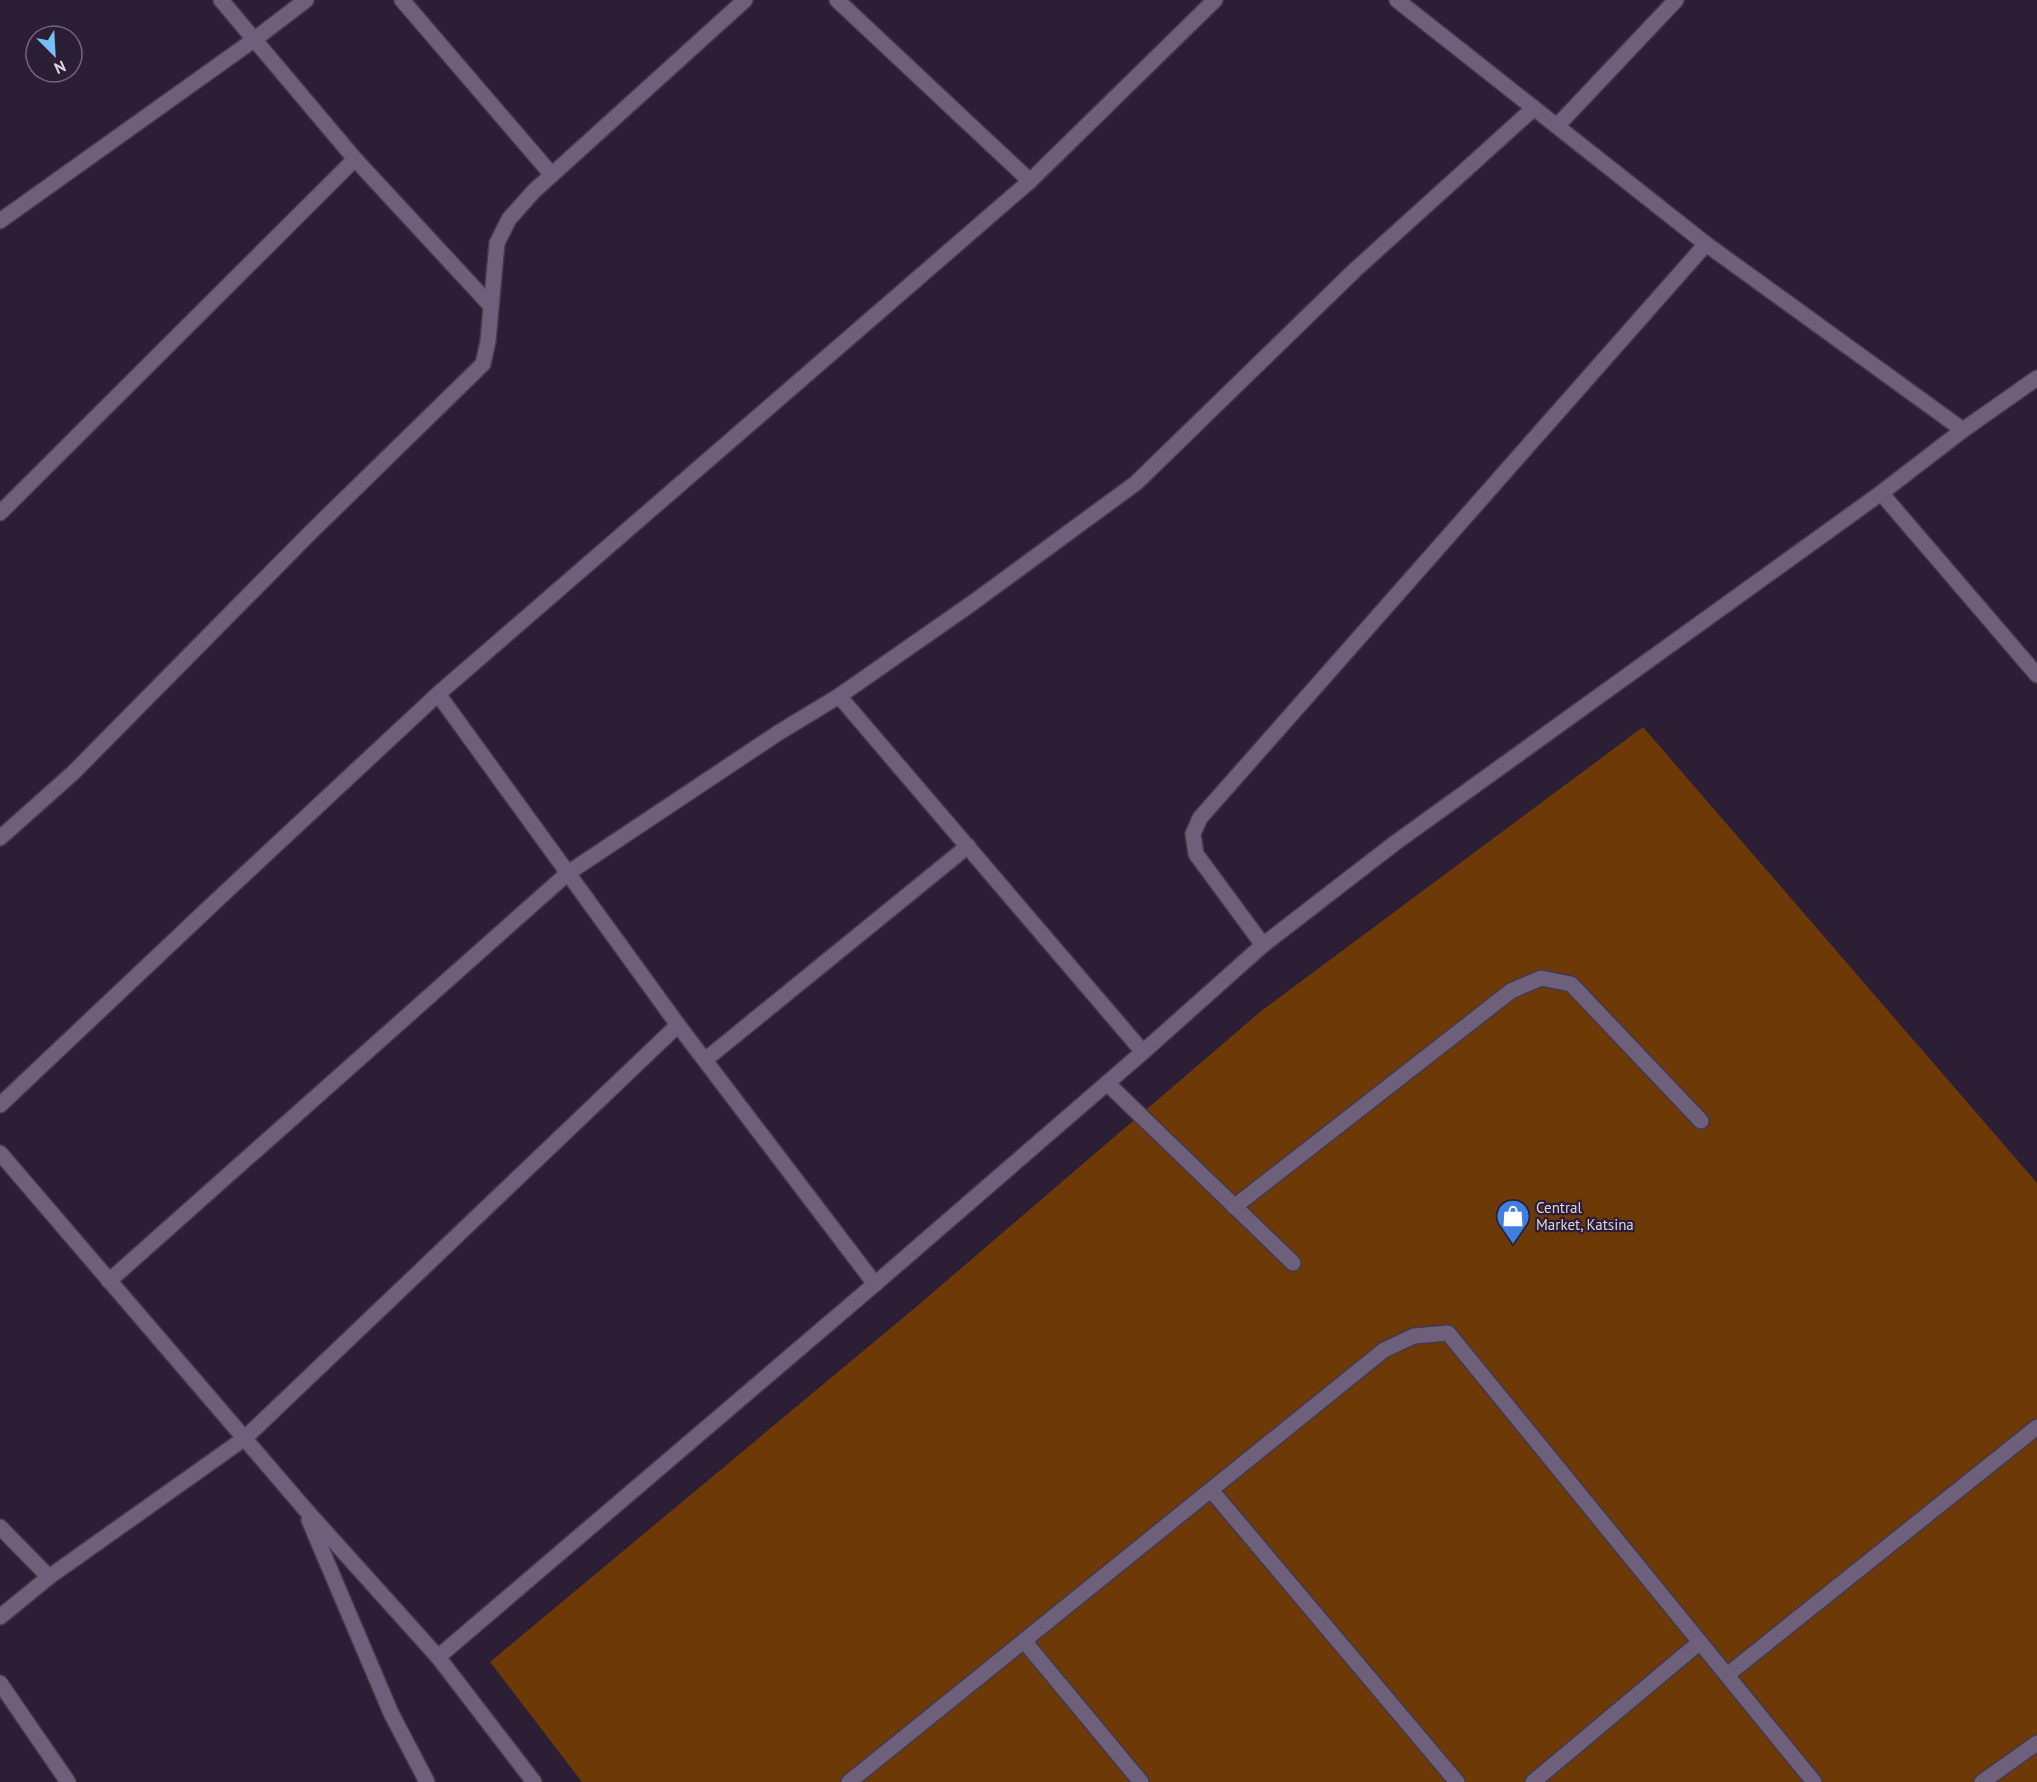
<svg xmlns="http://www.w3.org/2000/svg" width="2037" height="1782" font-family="'PT Sans',sans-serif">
  <rect width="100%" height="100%" fill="#2b1e35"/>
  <!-- building -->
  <polygon fill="#6c3907" points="1643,727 2037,1183 2037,1782 582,1782 490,1662 916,1307 1260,1012"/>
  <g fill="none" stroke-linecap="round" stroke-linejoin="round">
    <!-- lane casing -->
    <g stroke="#44394c" stroke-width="18">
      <g id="lane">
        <polyline points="1881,493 2037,675"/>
        <polyline points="1107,1083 1293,1263"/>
        <polyline points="1234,1207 1511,991 1541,978 1571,984 1701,1121"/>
        <polyline points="1727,1675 2037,1427"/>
      </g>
    </g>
    <!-- street casing -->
    <g stroke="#44394c" stroke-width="18">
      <g id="street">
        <polyline points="221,0 355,159 491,306"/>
        <polyline points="402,0 552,175"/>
        <polyline points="837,0 1030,181"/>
        <polyline points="1397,0 1706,244 1963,430"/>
        <polyline points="1557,126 1676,0"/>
        <polyline points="0,221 255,39 306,0"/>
        <polyline points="0,513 355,159"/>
        <polyline points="438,694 678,1025 875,1284"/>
        <polyline points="839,696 1143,1052"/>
        <polyline points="0,838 73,773 310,533 483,364 488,341 497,243 509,219 534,191 745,0"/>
        <polyline points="1263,945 1196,854 1193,834 1200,818 1706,244"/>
        <polyline points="705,1060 968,846"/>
        <polyline points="0,1105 217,900 438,694 1030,181 1215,0"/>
        <polyline points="0,1153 305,1509 438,1657 534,1782"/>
        <polyline points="109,1281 568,873 778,733 839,696 971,604 1136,483 1355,270 1534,108"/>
        <polyline points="1211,1490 1457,1782"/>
        <polyline points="309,1520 391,1713 427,1782"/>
        <polyline points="0,1527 49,1577"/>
        <polyline points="0,1617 49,1577 245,1438 678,1025"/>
        <polyline points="1024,1641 1141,1782"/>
        <polyline points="438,1657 875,1284 1143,1052 1263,945 1395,843 1881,493 1963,430 2037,378"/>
        <polyline points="0,1683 68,1782"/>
        <polyline points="849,1782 1384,1350 1414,1336 1448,1333 1814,1782"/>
        <polyline points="1533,1782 1700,1642"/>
        <polyline points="1982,1782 2037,1743"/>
      </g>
    </g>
    <!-- lane -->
    <use href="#lane" stroke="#6e5f7a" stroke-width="15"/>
    <!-- street -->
    <use href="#street" stroke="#6e5f7a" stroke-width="15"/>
  </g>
  <!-- icons -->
  <defs>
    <g id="shop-pin" transform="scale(1.725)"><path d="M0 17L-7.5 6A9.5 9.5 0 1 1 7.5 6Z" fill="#3f7fe0" stroke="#2b1e35"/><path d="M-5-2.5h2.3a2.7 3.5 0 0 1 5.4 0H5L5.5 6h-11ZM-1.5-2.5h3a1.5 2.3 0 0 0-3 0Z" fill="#fff"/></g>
  </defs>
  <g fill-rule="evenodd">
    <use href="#shop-pin" x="1513" y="1216"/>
  </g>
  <g text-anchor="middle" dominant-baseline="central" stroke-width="4.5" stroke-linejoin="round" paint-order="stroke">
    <!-- poi labels -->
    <g font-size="15" fill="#ddd5e4" stroke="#2b1e35" text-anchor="start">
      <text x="1536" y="1207">Central<tspan x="1536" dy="17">Market, Katsina</tspan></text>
    </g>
  </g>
  <!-- north arrow -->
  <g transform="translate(54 54) rotate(156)"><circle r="28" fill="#2b1e35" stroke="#72677b" stroke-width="1.5"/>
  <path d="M0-4.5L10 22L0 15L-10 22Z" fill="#78bff7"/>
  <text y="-9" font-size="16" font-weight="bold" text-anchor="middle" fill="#ddd5e4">N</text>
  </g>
</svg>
